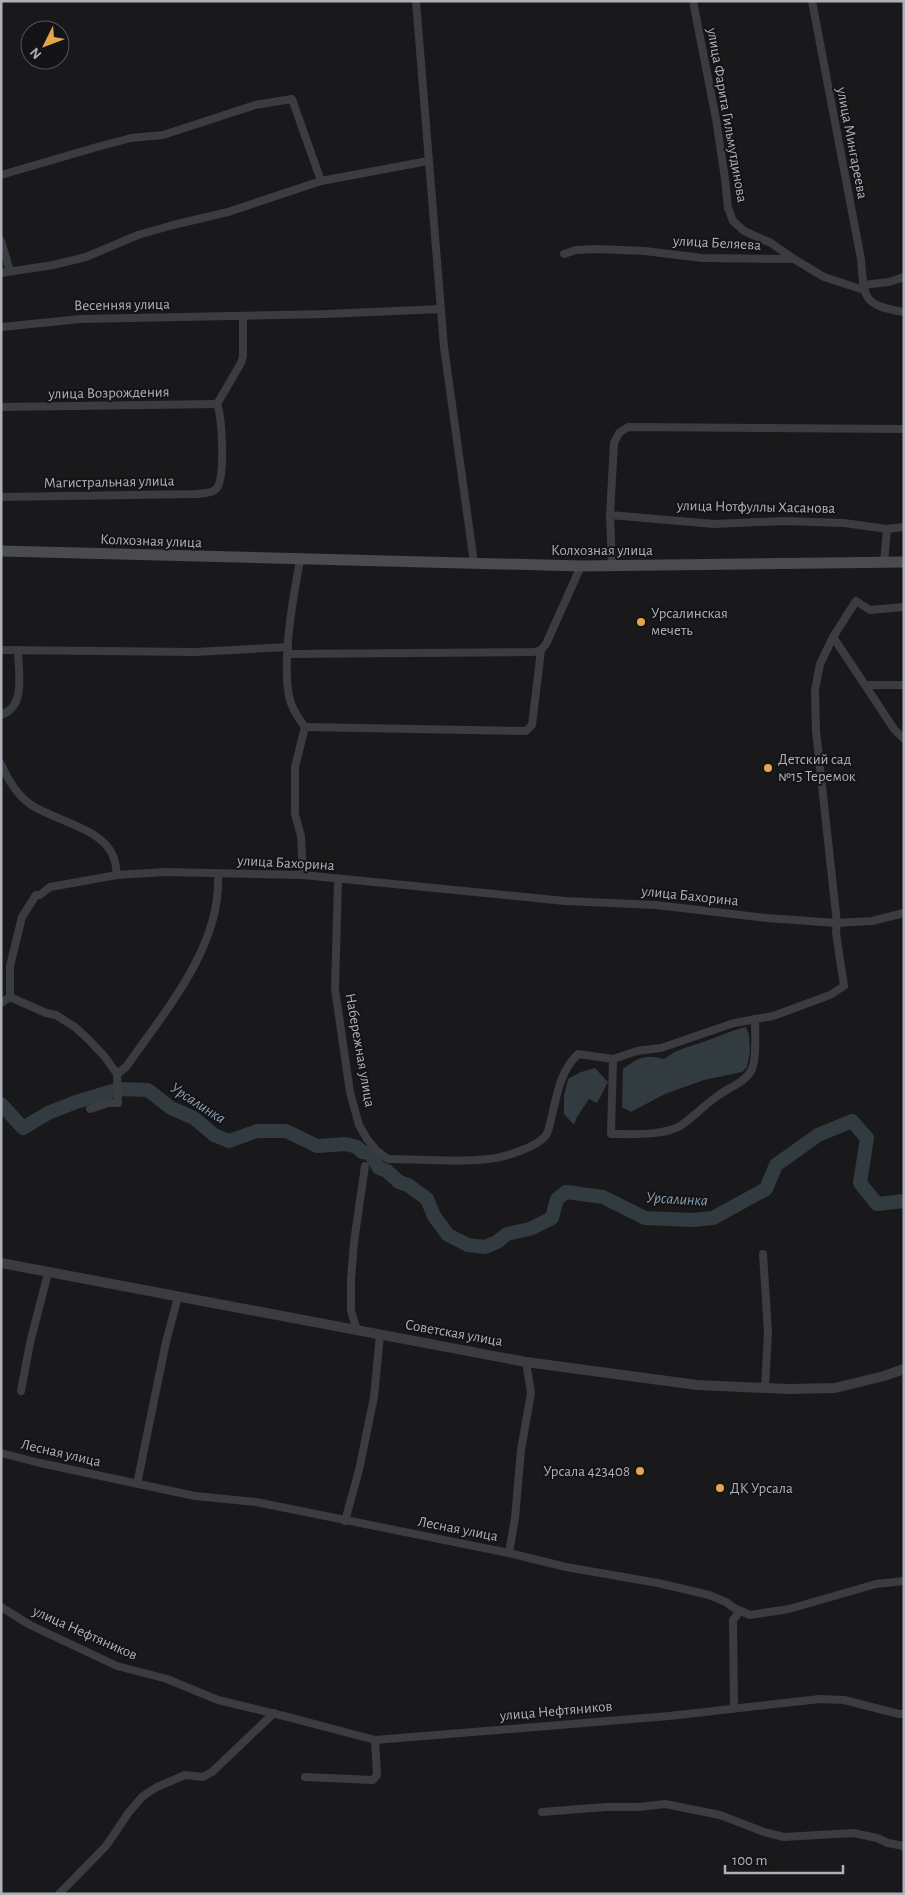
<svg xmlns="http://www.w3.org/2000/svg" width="905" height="1895" font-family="'Alegreya Sans',sans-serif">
  <rect width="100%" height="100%" fill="#19191b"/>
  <!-- water -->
  <g fill="#323b40">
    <path d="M 746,1027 L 749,1035 L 750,1052 L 747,1067 L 742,1072 L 704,1080 L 665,1094 L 631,1112 L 622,1107 L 623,1069 C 639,1057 645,1054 664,1059 C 677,1049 686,1048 700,1043 C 716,1038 729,1031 746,1027 Z"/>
    <polygon points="595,1068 608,1082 597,1103 589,1099 577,1117 574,1125 564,1114 564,1096 568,1079 581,1072"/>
  </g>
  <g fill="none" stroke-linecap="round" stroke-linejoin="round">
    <!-- river -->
    <polyline stroke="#323b40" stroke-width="14" points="1,1104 23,1128 48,1113 76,1102 119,1089 148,1090 171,1108 194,1118 214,1135 229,1141 257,1131 286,1131 317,1146 346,1144 357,1147 362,1152 370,1153 379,1168 387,1171 399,1182 408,1185 427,1199 434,1216 448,1235 468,1245 485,1247 497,1242 507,1234 530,1229 552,1218 557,1199 566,1192 603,1197 645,1218 692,1220 713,1218 766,1189 776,1165 818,1135 852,1121 867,1138 860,1183 877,1204 904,1201"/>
    <!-- minor -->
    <g stroke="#3b3c40" stroke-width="8">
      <polyline points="416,1 444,347 474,563"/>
      <polyline points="693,1 716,119 725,179 728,208 733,221 744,231 771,243 794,259"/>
      <path d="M 812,1 L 861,259 C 864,298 862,305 904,312"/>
      <polyline points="1,175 97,147 131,138 163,135 255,105 292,99 321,181"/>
      <polyline points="1,241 10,271"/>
      <polyline points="564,254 576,250 597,249 645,251 702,258 794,259 824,277 864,290"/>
      <polyline points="1,273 53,265 86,257 138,235 173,225 228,212 321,181 428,161"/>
      <polyline points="863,285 889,282 904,277"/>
      <polyline points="1,327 81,319 326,314 441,309"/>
      <polyline points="1,407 217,404"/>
      <path d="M 1,497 L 197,494 C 203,493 211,494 216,489 C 226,479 222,418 217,404 L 241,363 L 243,356 L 243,316"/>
      <polyline points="610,515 614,443 619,433 628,427 904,429"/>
      <polyline points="887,529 904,527"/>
      <path d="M 300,560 C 293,599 282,657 289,696 C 291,707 298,718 305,727 L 295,767 L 295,814 L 301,836 L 303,875"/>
      <polyline points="612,566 610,515 714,524 784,521 844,523 887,529 884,563"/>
      <polyline points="904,607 870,610 856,601 833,637 865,685 904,685"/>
      <polyline points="833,637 820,664 815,690 816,731 837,923 872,921 904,913"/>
      <polyline points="1,650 195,652 288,647"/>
      <polyline points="288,654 534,652 541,650"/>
      <polyline points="865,685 894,729 904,739"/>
      <path d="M 1,715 C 27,706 18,671 18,650"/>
      <polyline points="305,727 526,731 532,725 541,650 546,644 581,566"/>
      <path d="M 1,764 C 8,780 16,794 30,804 C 52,820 103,828 113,856 C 116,862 116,869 117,875"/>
      <polyline points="1,1003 10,997"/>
      <path d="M 613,1059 L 611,1134 C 630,1134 663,1136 680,1126 C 694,1117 705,1104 719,1095 C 730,1087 746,1082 752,1069 C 757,1057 755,1032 755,1019"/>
      <path d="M 117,1074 L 126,1067 C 165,1011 222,946 218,874"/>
      <path d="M 90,1109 L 108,1103 L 118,1103 L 117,1074 L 105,1057 L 89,1040 L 75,1027 L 56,1015 L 46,1013 L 10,997 L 10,966 L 22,917 L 36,895 L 40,895 L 50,887 L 117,875 L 165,872 L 303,875 L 565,901 L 656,905 L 766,918 L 837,923 L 836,933 L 844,986 L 830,995 L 773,1016 L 734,1023 L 661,1048 L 637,1051 L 613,1059 L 578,1054 C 557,1074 556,1104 548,1131 C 544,1146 502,1158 488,1159 C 457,1163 419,1159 388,1159 L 377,1151 L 367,1139 L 359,1125 L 350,1092 L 335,989 L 338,880"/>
      <polyline points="763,1254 768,1332 765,1388"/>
      <polyline points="357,1330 351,1311 351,1279 354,1242 365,1166"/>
      <polyline points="21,1391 30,1343 48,1273"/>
      <polyline points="1,1453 40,1463 195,1496 256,1502 509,1553 566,1567 658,1583 709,1595 726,1602 734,1608 750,1615 789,1609 876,1584 904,1581"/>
      <polyline points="137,1484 166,1342 178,1297"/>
      <polyline points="345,1521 359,1470 374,1397 380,1335"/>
      <polyline points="509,1553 515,1518 521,1450 531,1393 526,1362"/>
      <polyline points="1,1607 30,1625 117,1666 167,1679 218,1700 288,1717 375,1740 669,1716 820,1699 844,1700 899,1714 904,1714"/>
      <polyline points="734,1708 733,1620 740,1611"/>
      <polyline points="305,1777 373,1780 377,1775 375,1740"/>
      <polyline points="542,1812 606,1807 639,1807 665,1804 720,1815 764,1832 784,1837 853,1833 877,1838 888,1843 904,1846"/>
      <polyline points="59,1894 106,1846 129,1812 143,1796 157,1787 185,1775 203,1777 212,1772 274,1713"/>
    </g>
    <!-- tertiary -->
    <polyline stroke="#3b3c40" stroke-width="10" points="1,1263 526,1362 697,1385 789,1389 835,1388 884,1376 904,1369"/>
    <!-- secondary -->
    <polyline stroke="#494b50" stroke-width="11" points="1,551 581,566 904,562"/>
  </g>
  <!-- markers -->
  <g fill="#e5a748" stroke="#141416" stroke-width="2">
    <circle cx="641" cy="622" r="5"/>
    <circle cx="768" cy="768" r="5"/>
    <circle cx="640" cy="1471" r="5"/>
    <circle cx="720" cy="1488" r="5"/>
  </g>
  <g text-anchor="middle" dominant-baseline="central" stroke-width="4" stroke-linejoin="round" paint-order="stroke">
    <!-- street labels -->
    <g font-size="15" fill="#adb1ba" stroke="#141416">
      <text transform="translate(727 115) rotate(80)">улица Фарита Гильмутдинова</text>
      <text transform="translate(852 143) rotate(79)">улица Мингареева</text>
      <text transform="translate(717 243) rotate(3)">улица Беляева</text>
      <text transform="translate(122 305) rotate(-1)">Весенняя улица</text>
      <text transform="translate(109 393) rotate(-1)">улица Возрождения</text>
      <text transform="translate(109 482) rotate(-1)">Магистральная улица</text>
      <text transform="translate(756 507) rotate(1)">улица Нотфуллы Хасанова</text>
      <text transform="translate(151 541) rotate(2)">Колхозная улица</text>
      <text x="602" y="550">Колхозная улица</text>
      <text transform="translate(286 863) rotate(3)">улица Бахорина</text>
      <text transform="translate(690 896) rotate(6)">улица Бахорина</text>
      <text transform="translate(360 1050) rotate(80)">Набережная улица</text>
      <text transform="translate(454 1333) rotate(10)">Советская улица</text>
      <text transform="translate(61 1453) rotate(13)">Лесная улица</text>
      <text transform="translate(458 1529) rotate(11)">Лесная улица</text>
      <text transform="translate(85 1633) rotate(24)">улица Нефтяников</text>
      <text transform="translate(556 1711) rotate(-5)">улица Нефтяников</text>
    </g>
    <!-- poi labels -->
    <g font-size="15" fill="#adb1ba" stroke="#141416" text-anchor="start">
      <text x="651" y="613">Урсалинская<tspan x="651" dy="17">мечеть</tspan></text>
      <text x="778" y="759">Детский сад<tspan x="778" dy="17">№15 Теремок</tspan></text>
      <text x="630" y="1471" text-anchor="end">Урсала 423408</text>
      <text x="730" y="1488">ДК Урсала</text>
    </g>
    <!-- water labels -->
    <g font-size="16" font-style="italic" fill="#87a0b2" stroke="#141416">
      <text transform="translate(198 1103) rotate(33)">Урсалинка</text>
      <text transform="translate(677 1199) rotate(3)">Урсалинка</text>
    </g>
  </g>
  <!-- border -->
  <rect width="905" height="1895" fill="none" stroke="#adb1ba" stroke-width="5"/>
  <!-- north arrow -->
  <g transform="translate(45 45) rotate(228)"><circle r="24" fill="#141416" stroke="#515358"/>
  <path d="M0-4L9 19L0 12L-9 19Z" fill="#e5a748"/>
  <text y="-8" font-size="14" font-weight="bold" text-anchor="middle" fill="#adb1ba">N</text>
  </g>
  <!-- scale -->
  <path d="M725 1865v8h118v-8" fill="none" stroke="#adb1ba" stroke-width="2.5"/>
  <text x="732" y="1865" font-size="15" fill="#adb1ba" stroke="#141416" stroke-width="4" paint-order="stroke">100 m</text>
</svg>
